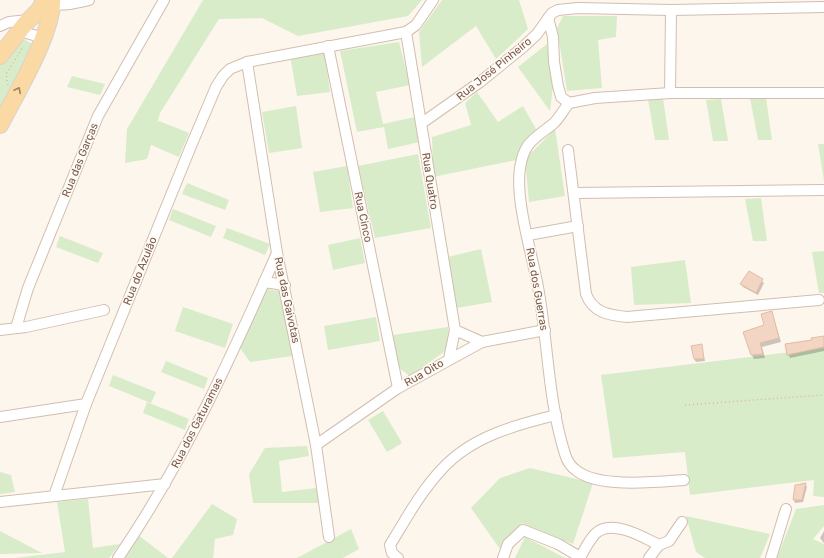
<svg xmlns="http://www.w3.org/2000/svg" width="824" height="558" font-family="Rubik,sans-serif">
  <rect width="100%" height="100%" fill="#fdf6ec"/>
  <!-- green -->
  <g fill="#d8ecc9">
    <polygon points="203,0 422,0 408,16 298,36 262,18 219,19 160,113 157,124 159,121 189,133 179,157 151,145 147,159 125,163 127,129"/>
    <polygon points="442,0 519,0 528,29 496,59 476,26 422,67 419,32"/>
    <polygon points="563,16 617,16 616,37 598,40 602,88 567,91 557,28"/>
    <polygon points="20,37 36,46 0,116 0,65"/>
    <polygon points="399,42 410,85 376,92 383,124 415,117 420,142 388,149 384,127 357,132 340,51"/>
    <polygon points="547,44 553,86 550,111 518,67"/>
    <polygon points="324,49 330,92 297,96 290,55"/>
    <polygon points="72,76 105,84 100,95 67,87"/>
    <polygon points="477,92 498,122 523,106 536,129 516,160 433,177 432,137 471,125 465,103"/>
    <polygon points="663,98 669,140 655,140 648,99"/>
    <polygon points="750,98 766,98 772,140 758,140"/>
    <polygon points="721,99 728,141 713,141 706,100"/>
    <polygon points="296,106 302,148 269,153 262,112"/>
    <polygon points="555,129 565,196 529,202 525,159"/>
    <polygon points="818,144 824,144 824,181"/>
    <polygon points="418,154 431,228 375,238 358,166"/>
    <polygon points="347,166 353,208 320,212 313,172"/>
    <polygon points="187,183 229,200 225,210 182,194"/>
    <polygon points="761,198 767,241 753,241 745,199"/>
    <polygon points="173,209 216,226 211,237 169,220"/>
    <polygon points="227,228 270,244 265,255 223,238"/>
    <polygon points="60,236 103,253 98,263 56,247"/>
    <polygon points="360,238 365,263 333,270 328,245"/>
    <polygon points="481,249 492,302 456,308 448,257"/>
    <polygon points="824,251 824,293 819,293 812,252"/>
    <polygon points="685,260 691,303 634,305 631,267"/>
    <polygon points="267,289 285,292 292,356 250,362 240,348"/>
    <polygon points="183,307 233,324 225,348 175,331"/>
    <polygon points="376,317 380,341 328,350 324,326"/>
    <polygon points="448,327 449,343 444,352 410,376 399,368 393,335"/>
    <polygon points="824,348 824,497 813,496 814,480 690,495 685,452 613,458 601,375"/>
    <polygon points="166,361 208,378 204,389 161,372"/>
    <polygon points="113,375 156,392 151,403 109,386"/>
    <polygon points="147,402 189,419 185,430 143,413"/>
    <polygon points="383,411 402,443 387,452 368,420"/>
    <polygon points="307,446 309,456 279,461 282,492 316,488 320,503 253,503 249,474 265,448"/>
    <polygon points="530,468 593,483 573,544 522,523 500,549 471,508 500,478"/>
    <polygon points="0,472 11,475 15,492 0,494"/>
    <polygon points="88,499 93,548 120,544 109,558 15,558 65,552 57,502"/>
    <polygon points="212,504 237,519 233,535 215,539 213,558 172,558"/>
    <polygon points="824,505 824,526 813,539 824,544 824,558 777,558 796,509"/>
    <polygon points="686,516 770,534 760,558 705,558 696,552"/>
    <polygon points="351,529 359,549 343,558 297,558"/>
    <polygon points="0,531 42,553 0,554"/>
    <polygon points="138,535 168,558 124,558"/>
    <polygon points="525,537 565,558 515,558"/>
  </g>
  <!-- shadow -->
  <g fill="#0003">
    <polygon points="749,272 764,283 758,295 743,287 741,284"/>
    <polygon points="772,312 781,342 762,347 765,358 754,359 752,355"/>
    <polygon points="824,338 824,351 790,358 788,354 786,344"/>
    <polygon points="701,346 705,361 696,362 694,359"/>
    <polygon points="805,484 807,487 803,502 795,503 794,500 796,486"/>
    <polygon points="824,531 824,543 820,538"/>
  </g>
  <!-- building -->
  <g fill="#f3d5c3" stroke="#e6bba3">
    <polygon points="749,271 763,279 756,293 740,284"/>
    <polygon points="772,311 779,338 760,343 763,354 751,355 743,332 764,325 761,314"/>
    <polygon points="824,336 824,347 787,355 785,344 812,340 811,338"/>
    <polygon points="702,344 704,359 694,359 691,346"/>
    <polygon points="806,483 802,500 793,500 795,485"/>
  </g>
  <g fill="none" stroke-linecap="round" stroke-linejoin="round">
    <!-- street casing -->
    <g stroke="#d1beb0" stroke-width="12">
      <g id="street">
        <path d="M 48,3 C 60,7 76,3 89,0"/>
        <polyline points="548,18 553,37 554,62 558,86 561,97 569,103"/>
        <polyline points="0,26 9,22 29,20"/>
        <polyline points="19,31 37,36 41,42"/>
        <polyline points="406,32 455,330 482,342"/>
        <polyline points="328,46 398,388"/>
        <polyline points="247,62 277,253 316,445 329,537"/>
        <polyline points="670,93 671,10"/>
        <path d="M 569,103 C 564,109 559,119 553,124 C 534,139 524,142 520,168 C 515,200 532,254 538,287 C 548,342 548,401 565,454 C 567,461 571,467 577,471 C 599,488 656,482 684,480"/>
        <polyline points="569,103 595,98 670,93 824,93"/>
        <polyline points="422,123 480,82 522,48 537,34 552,13 558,10 578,8 671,10 824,7"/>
        <path d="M 568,150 L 586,294 C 593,313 609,315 627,317 L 819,300"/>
        <polyline points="574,193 824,190"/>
        <polyline points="528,235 578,226"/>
        <polyline points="264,282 285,285"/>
        <polyline points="16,328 28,288 98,116 164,0"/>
        <polyline points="0,330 26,327 104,310"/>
        <polyline points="449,359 455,330"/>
        <polyline points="0,417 86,404"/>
        <polyline points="316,445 398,388 482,342 545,330"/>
        <polyline points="54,496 86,404 191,146 216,87 223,76 230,69 247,62 406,32 416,25 433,0"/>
        <polyline points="0,502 165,484"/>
        <path d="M 118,558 C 183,463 231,358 277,253"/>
        <path d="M 398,558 L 392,553 L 390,545 C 406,519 421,491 442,469 C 471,437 515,425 556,415"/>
        <polyline points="503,558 508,544 523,530 558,544 580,557"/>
        <path d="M 580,558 C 584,550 589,541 595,534 C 611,518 643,537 659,545 L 669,541 L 682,522"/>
        <polyline points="649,558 659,545"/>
        <polyline points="771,558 786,509"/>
      </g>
    </g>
    <!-- primary casing -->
    <g stroke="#dad1cd" stroke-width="18">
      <g id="primary">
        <polyline points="0,56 25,24 39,10 45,0"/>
        <path d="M 0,125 C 16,94 53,33 52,0"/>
      </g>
    </g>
    <!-- path -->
    <g stroke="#d9b8a5" stroke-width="1.5" stroke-dasharray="1 3" stroke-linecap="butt">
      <polyline points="8,85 6,74 23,47"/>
      <polyline points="685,405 824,395"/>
    </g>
    <!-- street -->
    <use href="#street" stroke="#fff" stroke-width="10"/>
    <!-- primary -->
    <use href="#primary" stroke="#fbd9a5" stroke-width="16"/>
  </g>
  <!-- one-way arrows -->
  <defs><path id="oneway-chevron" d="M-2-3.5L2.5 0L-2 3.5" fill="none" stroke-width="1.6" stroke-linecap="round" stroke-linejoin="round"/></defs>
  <use stroke="#a18267" href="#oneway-chevron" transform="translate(18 90) rotate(-63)"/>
  <g text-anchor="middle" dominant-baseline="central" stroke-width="3" stroke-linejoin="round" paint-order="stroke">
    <!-- street labels -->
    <g font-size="11" fill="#7a5c4d" stroke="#fffaf3">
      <text transform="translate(494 69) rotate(-39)">Rua José Pinheiro</text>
      <text transform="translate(80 160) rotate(-68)">Rua das Garças</text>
      <text transform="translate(430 181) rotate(81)">Rua Quatro</text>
      <text transform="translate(363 217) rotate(78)">Rua Cinco</text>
      <text transform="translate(140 271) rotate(-68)">Rua do Azulão</text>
      <text transform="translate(537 289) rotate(80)">Rua dos Guerras</text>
      <text transform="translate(287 300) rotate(78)">Rua das Gaivotas</text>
      <text transform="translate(424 373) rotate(-30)">Rua Oito</text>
      <text transform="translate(197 423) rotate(-63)">Rua dos Gaturamas</text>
    </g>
  </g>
</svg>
